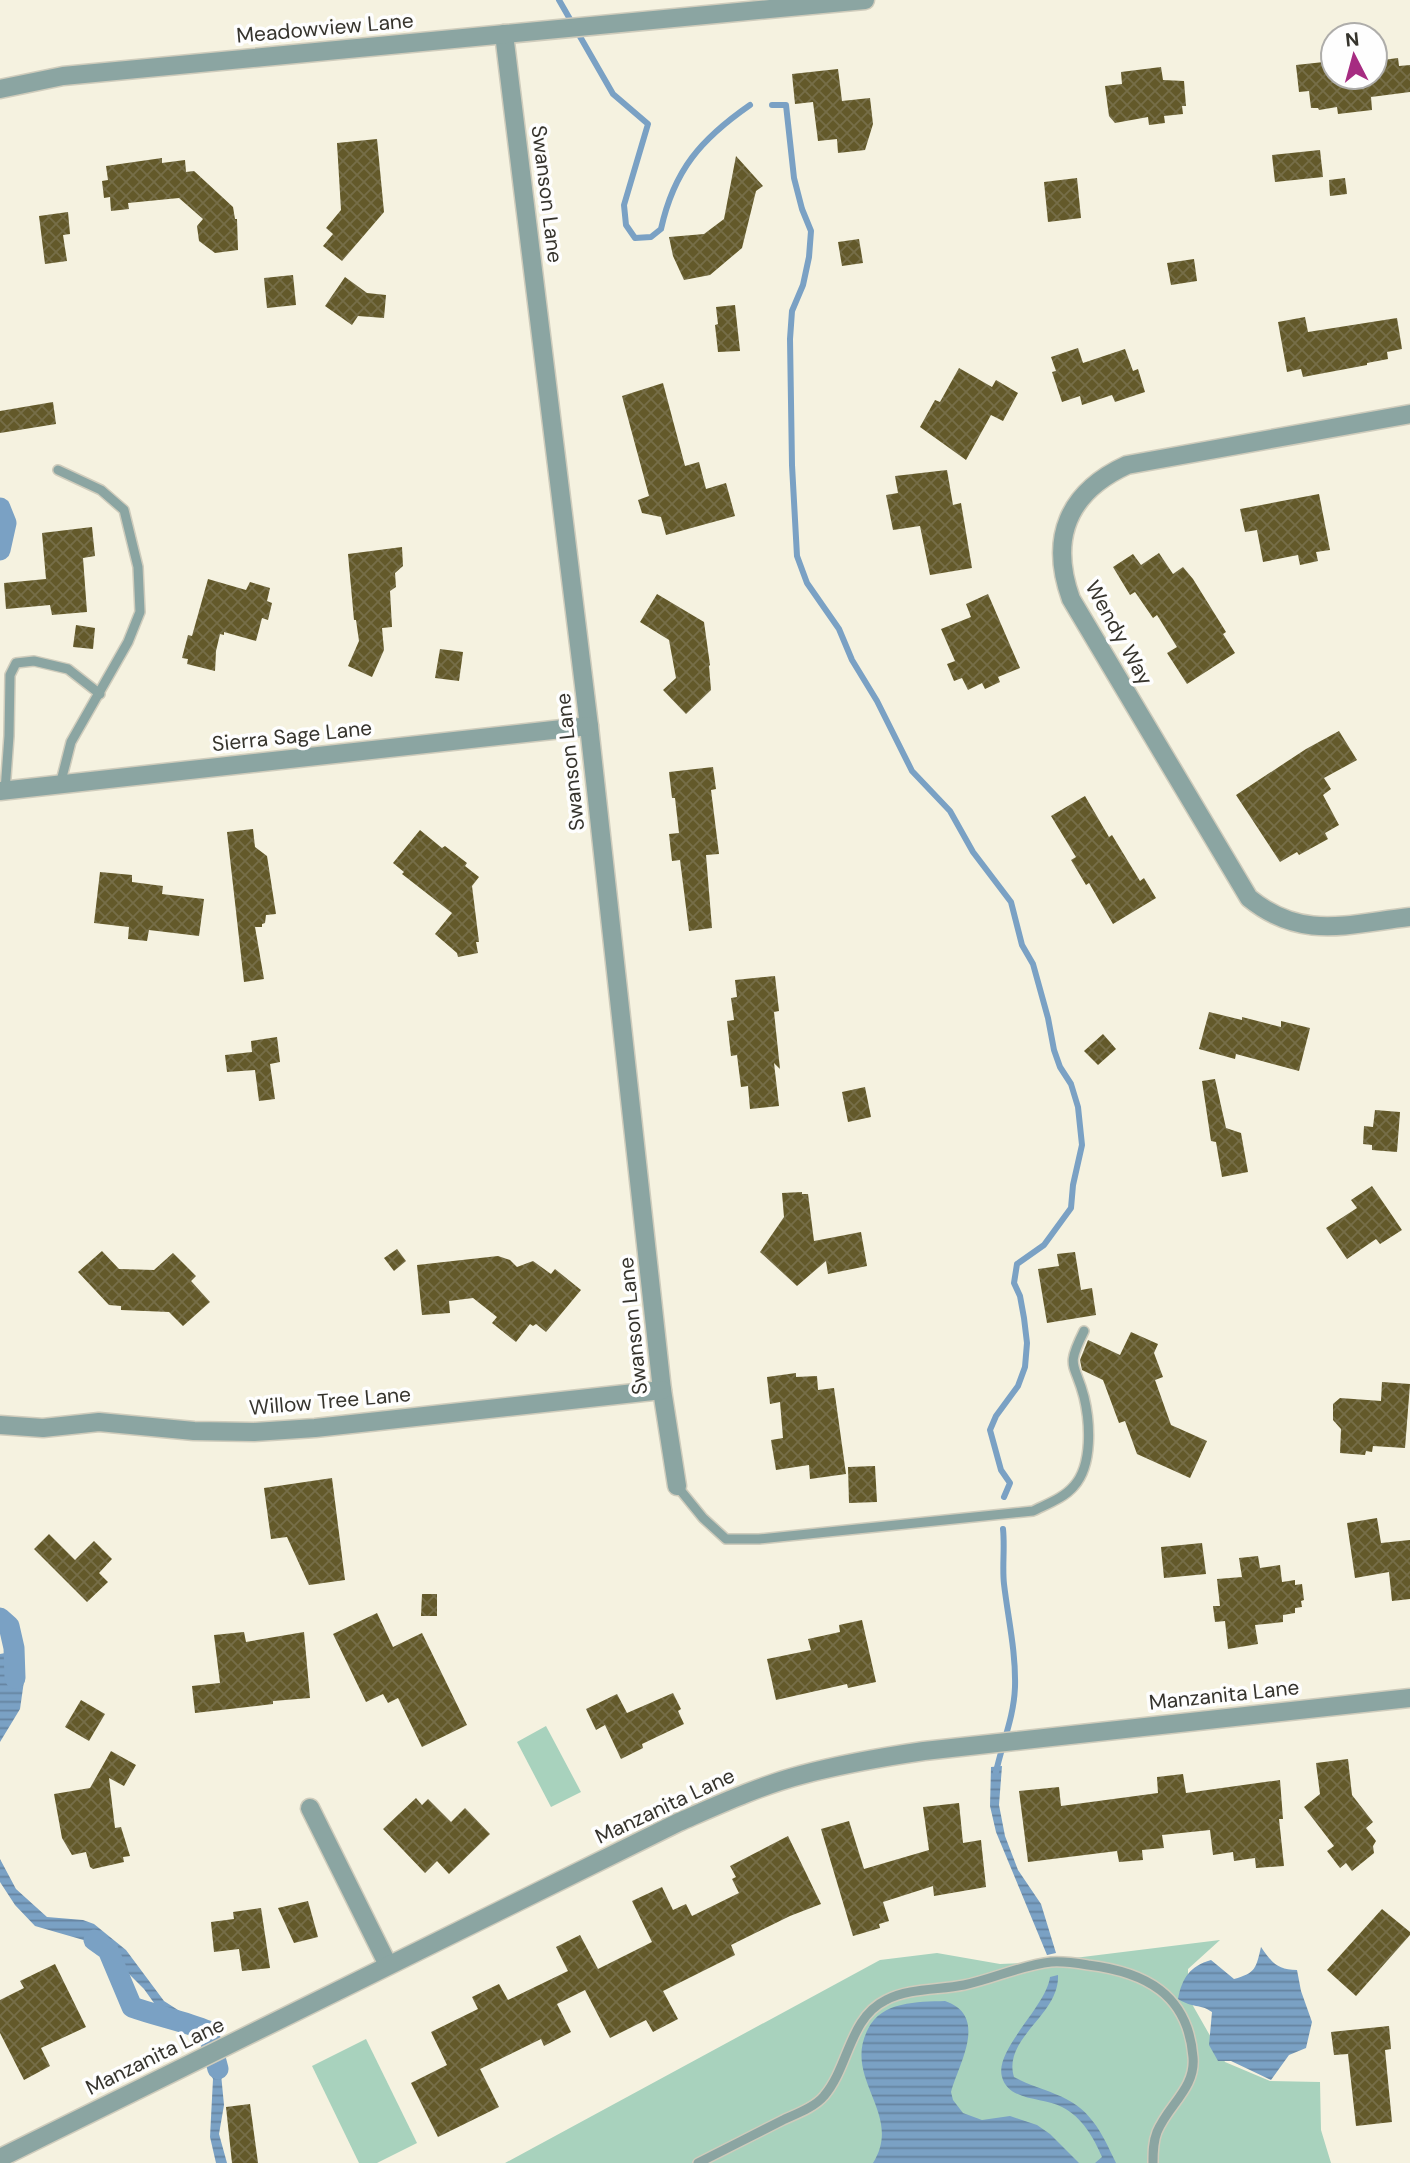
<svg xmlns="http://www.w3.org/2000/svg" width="1410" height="2163" font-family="'DM Sans',sans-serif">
  <defs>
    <pattern id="water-rules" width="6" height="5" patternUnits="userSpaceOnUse" patternTransform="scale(1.75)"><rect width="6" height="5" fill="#7aa1c4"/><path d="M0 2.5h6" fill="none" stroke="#6584a0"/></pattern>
    <pattern id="building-cross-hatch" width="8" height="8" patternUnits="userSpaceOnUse" patternTransform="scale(1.75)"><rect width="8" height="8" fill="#63592a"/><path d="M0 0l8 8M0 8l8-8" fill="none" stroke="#766e48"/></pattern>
  </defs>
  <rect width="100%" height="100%" fill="#f5f2e0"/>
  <!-- green -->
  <g fill="#a8d2bd">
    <polygon points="546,1726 581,1792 551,1807 517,1742"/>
    <polygon points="1220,1940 1188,1969 1188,1997 1225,2062 1270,2081 1320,2082 1321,2130 1331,2163 505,2163 880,1960 937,1953 1000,1964 1042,1962"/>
    <polygon points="366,2039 417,2143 377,2163 359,2163 312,2066"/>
  </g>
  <!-- water -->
  <g fill="url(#water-rules)">
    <polygon points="21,1650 24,1681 20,1709 0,1742 0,1654"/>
    <polygon points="1002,1766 999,1805 1005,1836 1018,1870 1041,1904 1056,1953 1047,1955 996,1832 990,1806 991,1767"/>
    <polygon points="0,1859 16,1889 47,1917 83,1920 94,1924 126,1950 164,2001 206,2028 221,2074 224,2105 219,2134 227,2163 216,2163 210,2137 213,2079 196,2033 169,2020 159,2010 144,1989 121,1966 87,1941 35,1926 15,1905 0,1882"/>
    <path d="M 1261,1947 C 1272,1963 1278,1970 1297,1970 L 1301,1991 L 1312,2022 L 1306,2048 L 1289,2055 L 1271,2080 L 1231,2061 L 1218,2061 L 1209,2045 L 1212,2012 C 1201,2004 1192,2008 1178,1999 C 1182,1978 1190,1966 1211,1960 L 1234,1979 C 1256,1973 1256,1968 1261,1947 Z"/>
    <path d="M 1058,1975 C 1060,2015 1002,2038 1014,2077 C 1028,2085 1041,2088 1055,2094 C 1090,2107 1101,2131 1116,2163 L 1095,2163 L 1102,2157 C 1094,2138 1082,2117 1062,2107 C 1044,2097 1009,2102 1002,2077 C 994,2050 1046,2007 1050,1977 Z"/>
    <path d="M 945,2001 C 989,2016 959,2063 951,2092 L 953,2100 L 963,2113 L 982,2120 L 1010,2116 L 1037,2125 L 1050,2134 L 1079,2163 L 873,2163 C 904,2114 842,2079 868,2029 C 882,2001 917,2002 945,2001 Z"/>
  </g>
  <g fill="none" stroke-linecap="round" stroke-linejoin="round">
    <!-- stream -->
    <g stroke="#7aa1c4" stroke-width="6">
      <path d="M 559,0 L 613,94 L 648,124 L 624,205 L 626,225 L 635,238 L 651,237 L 661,229 C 674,170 701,139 750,105"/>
      <polyline points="772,105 786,105 794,178 802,209 811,231 809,257 803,285 792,311 790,339 792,465 797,556 807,583 839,629 852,660 877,701 912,771 950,811 973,852 1011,902 1022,945 1033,964 1048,1018 1054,1050 1060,1067 1071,1084 1078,1107 1082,1145 1073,1185 1071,1208 1044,1245 1017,1264 1014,1283 1020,1296 1024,1318 1027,1343 1025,1367 1018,1386 996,1416 990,1430 1001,1470 1010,1483 1004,1497"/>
      <path d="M 996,1772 C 1002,1744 1014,1717 1015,1687 C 1016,1652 1008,1618 1004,1584 C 1002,1566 1005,1548 1003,1529"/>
    </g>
    <!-- canal -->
    <g stroke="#7aa1c4" stroke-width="21">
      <polyline points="0,508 6,523 0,550"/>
      <polyline points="0,1618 9,1626 14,1648 15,1678"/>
      <path d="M 94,1940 L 108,1950 L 132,2007 C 157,2016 184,2021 208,2031 L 218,2069"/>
    </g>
  </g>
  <!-- building -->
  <g fill="url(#building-cross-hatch)">
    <polygon points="1398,58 1399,66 1410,65 1410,92 1371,97 1372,110 1338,114 1337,107 1319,110 1318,108 1311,108 1309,91 1299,92 1296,65 1333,61 1333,77 1375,77 1375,61"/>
    <polygon points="1161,67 1163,80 1184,81 1186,106 1182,106 1183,114 1164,116 1165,123 1149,125 1148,117 1115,123 1109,116 1105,86 1122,84 1121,72"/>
    <polygon points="838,69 842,101 870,98 873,124 865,150 838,153 837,139 818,141 813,102 795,104 792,74"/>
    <polygon points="377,139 384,212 342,261 323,246 333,234 326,228 341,210 337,143"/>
    <polygon points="1320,150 1323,177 1275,182 1272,155"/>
    <polygon points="736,156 763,186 756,191 742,248 710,275 684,280 673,256 669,237 704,234 724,219"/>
    <polygon points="162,158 162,163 185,160 186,172 194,171 233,207 235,219 237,219 238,250 215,253 199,241 197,226 203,219 179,198 128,203 129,209 111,211 110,197 104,198 102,181 108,180 106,166"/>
    <polygon points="1077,178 1081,218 1048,222 1044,182"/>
    <polygon points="1345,178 1347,194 1330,196 1329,180"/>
    <polygon points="68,212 70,234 63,235 67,261 45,264 39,216"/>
    <polygon points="859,239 863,263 842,266 838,242"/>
    <polygon points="1194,259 1197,281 1171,285 1167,263"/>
    <polygon points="293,275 296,305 267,308 264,278"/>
    <polygon points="345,277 367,293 386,295 384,318 358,316 352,325 325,306"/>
    <polygon points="735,305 740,351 718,352 715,325 718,324 716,307"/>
    <polygon points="1305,317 1308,332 1397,318 1402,349 1387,352 1388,359 1367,363 1367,365 1303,377 1301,369 1287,372 1278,322"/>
    <polygon points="1078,348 1083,363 1125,349 1133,371 1138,369 1145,392 1115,402 1112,395 1082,405 1080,396 1062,402 1052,372 1056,371 1051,357"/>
    <polygon points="959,368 992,387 996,380 1018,393 1003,421 991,415 966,460 920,427 935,400 940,402"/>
    <polygon points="663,383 685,466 699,462 706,489 726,483 735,516 666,535 661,517 642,513 638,500 649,496 622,396"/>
    <polygon points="53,402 56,424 0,433 0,411"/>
    <polygon points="947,470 953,505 961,503 972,568 930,575 920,526 893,530 886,495 898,493 895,476"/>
    <polygon points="1319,494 1330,550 1316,552 1318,561 1300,565 1298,555 1263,562 1257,530 1245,532 1240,509"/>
    <polygon points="92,527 95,556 83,558 87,612 52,615 50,605 6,609 4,583 46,579 42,533"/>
    <polygon points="402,547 403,566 395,573 396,587 390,591 392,627 382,628 384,650 372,677 348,666 359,641 356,620 354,620 348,554"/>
    <polygon points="1159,553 1173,574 1183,567 1193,579 1226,632 1223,634 1235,653 1187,684 1167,653 1177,647 1157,615 1153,618 1135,592 1130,595 1113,567 1133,554 1141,565"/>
    <polygon points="208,579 246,590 250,582 270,588 267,601 272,603 268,620 262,618 256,641 224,632 224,635 220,634 216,651 215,671 187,664 188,659 182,658 188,635 192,636"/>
    <polygon points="657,594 704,622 710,665 709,666 711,690 686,714 663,690 676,678 669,640 640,622"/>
    <polygon points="988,594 1020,668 998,677 1000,682 985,689 982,683 968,690 962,678 954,681 947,664 955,661 941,629 971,617 966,604"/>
    <polygon points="76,625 95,628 93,649 73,647"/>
    <polygon points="440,649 463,652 459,681 435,678"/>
    <polygon points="1339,731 1357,760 1324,778 1331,789 1323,795 1339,825 1325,833 1328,839 1299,855 1297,852 1280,862 1236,795 1306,749"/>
    <polygon points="713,767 716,789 711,790 719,854 706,855 712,928 689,931 680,860 672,861 669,834 679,833 675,798 672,798 669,772"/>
    <polygon points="1085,796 1109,837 1112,835 1140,881 1144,878 1156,898 1113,924 1089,883 1086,885 1071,860 1076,857 1051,816"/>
    <polygon points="253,829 255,847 267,856 276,914 266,915 265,923 262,924 262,927 255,927 264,979 244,982 227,832"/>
    <polygon points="420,830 442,848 445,846 467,863 465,866 479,877 472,886 479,942 476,942 478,953 458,957 457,953 435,934 452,913 402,874 404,872 393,863"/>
    <polygon points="100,872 132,875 132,882 163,886 162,894 204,899 199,936 149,930 147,941 128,939 129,927 94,923"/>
    <polygon points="775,976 779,1011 774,1012 780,1069 774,1063 779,1106 750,1109 748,1086 741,1087 737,1055 731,1056 727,1021 734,1020 731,998 737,997 735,980"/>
    <polygon points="1209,1012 1242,1020 1242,1017 1281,1027 1281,1021 1310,1028 1299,1071 1236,1054 1235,1059 1199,1049"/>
    <polygon points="1103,1034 1116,1049 1098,1065 1084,1051"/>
    <polygon points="277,1037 280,1062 270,1064 275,1099 259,1101 255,1070 227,1072 225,1055 252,1052 251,1041"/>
    <polygon points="1215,1079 1226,1128 1241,1133 1248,1172 1222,1177 1216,1142 1211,1141 1202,1081"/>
    <polygon points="865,1087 871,1117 848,1122 842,1092"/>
    <polygon points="1375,1110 1400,1112 1397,1152 1372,1150 1372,1145 1363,1144 1364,1126 1373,1127"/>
    <polygon points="1372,1186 1402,1230 1380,1244 1376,1239 1347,1259 1326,1228 1357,1208 1351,1200"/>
    <polygon points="802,1192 802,1194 808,1194 814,1241 861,1232 867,1266 828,1274 826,1261 797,1286 760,1252 784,1217 782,1193"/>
    <polygon points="397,1249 406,1261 394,1271 384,1258"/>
    <polygon points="102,1251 119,1269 154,1270 173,1253 196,1276 191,1281 210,1302 183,1326 169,1312 121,1310 121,1306 109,1305 78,1272"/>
    <polygon points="1075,1252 1081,1290 1092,1288 1096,1315 1047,1323 1038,1269 1059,1266 1057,1254"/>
    <polygon points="498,1256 510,1260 517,1267 533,1261 551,1274 555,1269 581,1290 546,1332 536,1324 533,1326 530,1324 516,1342 492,1323 497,1317 473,1298 449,1301 450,1313 422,1315 417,1265"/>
    <polygon points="1131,1332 1158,1344 1154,1353 1163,1377 1155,1380 1171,1425 1207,1441 1190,1478 1137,1454 1125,1421 1119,1423 1103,1380 1082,1370 1080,1360 1088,1340 1120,1355"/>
    <polygon points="796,1373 796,1377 817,1376 818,1390 834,1388 846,1474 810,1479 809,1465 776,1470 771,1440 783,1438 780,1402 770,1404 767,1377"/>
    <polygon points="1382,1382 1410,1384 1405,1448 1373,1446 1372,1452 1366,1451 1365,1455 1340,1453 1341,1429 1333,1420 1333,1404 1340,1398 1381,1401"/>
    <polygon points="875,1466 877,1502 849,1503 848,1467"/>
    <polygon points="332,1478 345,1580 309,1585 287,1537 271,1539 264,1488"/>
    <polygon points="1377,1518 1381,1543 1410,1540 1410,1599 1392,1601 1389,1572 1355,1578 1347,1523"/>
    <polygon points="49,1534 75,1560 94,1541 112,1559 99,1573 108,1582 87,1602 34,1549"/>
    <polygon points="1202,1543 1206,1574 1164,1578 1161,1547"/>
    <polygon points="1258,1556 1260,1568 1280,1565 1282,1582 1295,1580 1295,1585 1302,1584 1304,1600 1301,1601 1302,1607 1295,1608 1295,1613 1283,1615 1283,1622 1255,1625 1258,1644 1228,1649 1225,1621 1215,1622 1213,1606 1220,1606 1217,1579 1242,1577 1239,1558"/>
    <polygon points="422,1594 437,1594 437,1616 421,1616"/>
    <polygon points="377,1613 393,1647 422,1633 467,1725 422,1747 398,1698 388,1703 383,1694 366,1702 333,1634"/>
    <polygon points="862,1620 876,1682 848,1688 847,1684 776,1700 767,1659 811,1650 808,1639 840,1632 839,1625"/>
    <polygon points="244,1632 246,1642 304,1632 310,1698 273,1701 273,1704 195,1713 192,1686 220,1683 214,1635"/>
    <polygon points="673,1693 681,1709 678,1711 684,1724 642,1744 643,1748 621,1759 605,1725 596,1730 586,1709 617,1694 627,1713"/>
    <polygon points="81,1700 105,1714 89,1741 65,1727"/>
    <polygon points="111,1751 136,1765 124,1786 109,1778 115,1828 121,1827 130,1856 123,1857 124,1862 93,1869 90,1867 86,1852 72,1855 62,1838 54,1794 90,1788"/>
    <polygon points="1348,1759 1352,1795 1373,1822 1366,1828 1376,1841 1373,1846 1374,1853 1352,1871 1346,1863 1340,1868 1327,1851 1334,1846 1304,1807 1320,1794 1316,1763"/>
    <polygon points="1183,1774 1186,1793 1280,1780 1283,1819 1279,1819 1284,1866 1256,1868 1255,1858 1234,1861 1233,1852 1213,1855 1210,1830 1162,1835 1164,1848 1142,1850 1143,1860 1119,1862 1117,1851 1028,1862 1019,1791 1059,1787 1061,1806 1158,1793 1157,1777"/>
    <polygon points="416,1798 422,1805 428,1799 451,1822 465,1808 490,1834 449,1874 437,1861 425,1873 383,1829"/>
    <polygon points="959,1803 963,1843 981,1840 986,1887 934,1896 933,1886 883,1902 889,1921 879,1924 880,1928 853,1936 821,1829 849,1821 864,1869 929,1850 923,1807"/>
    <polygon points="788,1836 821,1904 790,1916 731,1945 735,1955 663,1991 678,2019 653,2032 646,2020 610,2038 585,1990 557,2004 571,2032 544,2046 541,2039 480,2069 499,2107 438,2137 411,2083 447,2065 431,2032 478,2009 472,1997 499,1984 508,2000 568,1971 556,1947 580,1935 598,1969 652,1942 632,1901 662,1887 673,1910 686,1904 692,1916 739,1893 732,1879 736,1877 730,1866"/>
    <polygon points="308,1901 318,1937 294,1943 278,1908"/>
    <polygon points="261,1908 270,1968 242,1971 239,1949 214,1952 211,1922 234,1919 233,1912"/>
    <polygon points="1382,1909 1410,1932 1410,1935 1356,1996 1327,1970"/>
    <polygon points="55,1964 86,2027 41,2048 50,2066 24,2080 0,2033 0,2000 24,1988 20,1981"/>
    <polygon points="1389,2026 1391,2049 1385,2050 1392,2122 1356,2126 1348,2054 1334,2055 1331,2032"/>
    <polygon points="250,2104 258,2163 232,2163 226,2107"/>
  </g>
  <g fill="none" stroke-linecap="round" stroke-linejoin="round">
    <!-- service casing -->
    <g stroke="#cfccbc" stroke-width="12">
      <g id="service">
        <polyline points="58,470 101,490 124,510 138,567 140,612 128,642 71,742 60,785"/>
        <polyline points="5,791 9,736 10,675 16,663 34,661 68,669 100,694"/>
        <path d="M 677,1486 L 703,1518 L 726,1539 L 759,1539 L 1033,1511 C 1047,1504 1064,1498 1074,1486 C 1093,1465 1090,1422 1084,1397 C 1075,1362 1065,1369 1084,1331"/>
        <path d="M 698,2163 C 726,2149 755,2134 783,2120 C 796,2114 815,2107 824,2096 C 849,2067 849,2018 886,2000 C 909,1988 939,1990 964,1985 C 993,1979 1022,1965 1051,1962 C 1063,1961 1076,1963 1088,1965 C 1145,1972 1188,1994 1193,2057 C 1196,2088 1168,2105 1157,2132 C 1153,2142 1153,2152 1153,2163"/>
      </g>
    </g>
    <!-- minor casing -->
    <g stroke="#cfccbc" stroke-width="21">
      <g id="minor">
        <polyline points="504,34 589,726 662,1390 677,1486"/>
        <polyline points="0,89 63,76 865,0"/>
        <path d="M 1410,414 L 1127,465 C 1068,492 1049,538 1071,599 L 1249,898 C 1302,941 1347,924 1410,917"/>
        <polyline points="0,791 589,726"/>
        <polyline points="0,1425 43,1428 99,1422 194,1431 254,1432 315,1428 662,1390"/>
        <polyline points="310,1808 388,1965"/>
      </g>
    </g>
    <!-- tertiary casing -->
    <g stroke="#cfccbc" stroke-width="21">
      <path id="tertiary" d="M 0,2158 L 679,1822 C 718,1805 759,1786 801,1775 C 842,1764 883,1757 924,1751 L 1410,1698"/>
    </g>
    <!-- service -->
    <use href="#service" stroke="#8ba5a2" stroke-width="9"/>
    <!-- minor -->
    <use href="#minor" stroke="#8ba5a2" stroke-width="18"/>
    <!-- tertiary -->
    <use href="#tertiary" stroke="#8ba5a2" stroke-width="18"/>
  </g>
  <g text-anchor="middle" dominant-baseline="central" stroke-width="7" stroke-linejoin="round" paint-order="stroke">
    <!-- street labels -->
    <g font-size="21" fill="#36342d" stroke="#fefefe">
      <text transform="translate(325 28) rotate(-5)">Meadowview Lane</text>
      <text transform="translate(547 194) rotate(83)">Swanson Lane</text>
      <text transform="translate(1119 633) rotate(61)">Wendy Way</text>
      <text transform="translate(292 736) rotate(-6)">Sierra Sage Lane</text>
      <text transform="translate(570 762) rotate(-96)">Swanson Lane</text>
      <text transform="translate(633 1326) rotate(-96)">Swanson Lane</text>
      <text transform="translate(330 1401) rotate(-5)">Willow Tree Lane</text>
      <text transform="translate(1224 1695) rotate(-6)">Manzanita Lane</text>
      <text transform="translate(665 1806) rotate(-25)">Manzanita Lane</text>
      <text transform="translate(155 2056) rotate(-26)">Manzanita Lane</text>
    </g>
  </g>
  <!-- north arrow -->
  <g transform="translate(1354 56) rotate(354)"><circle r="33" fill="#fefefe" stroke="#aeadaa" stroke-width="2"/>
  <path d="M0-5L12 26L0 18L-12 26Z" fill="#a62c81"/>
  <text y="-10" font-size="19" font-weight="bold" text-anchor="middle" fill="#36342d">N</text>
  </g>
</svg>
